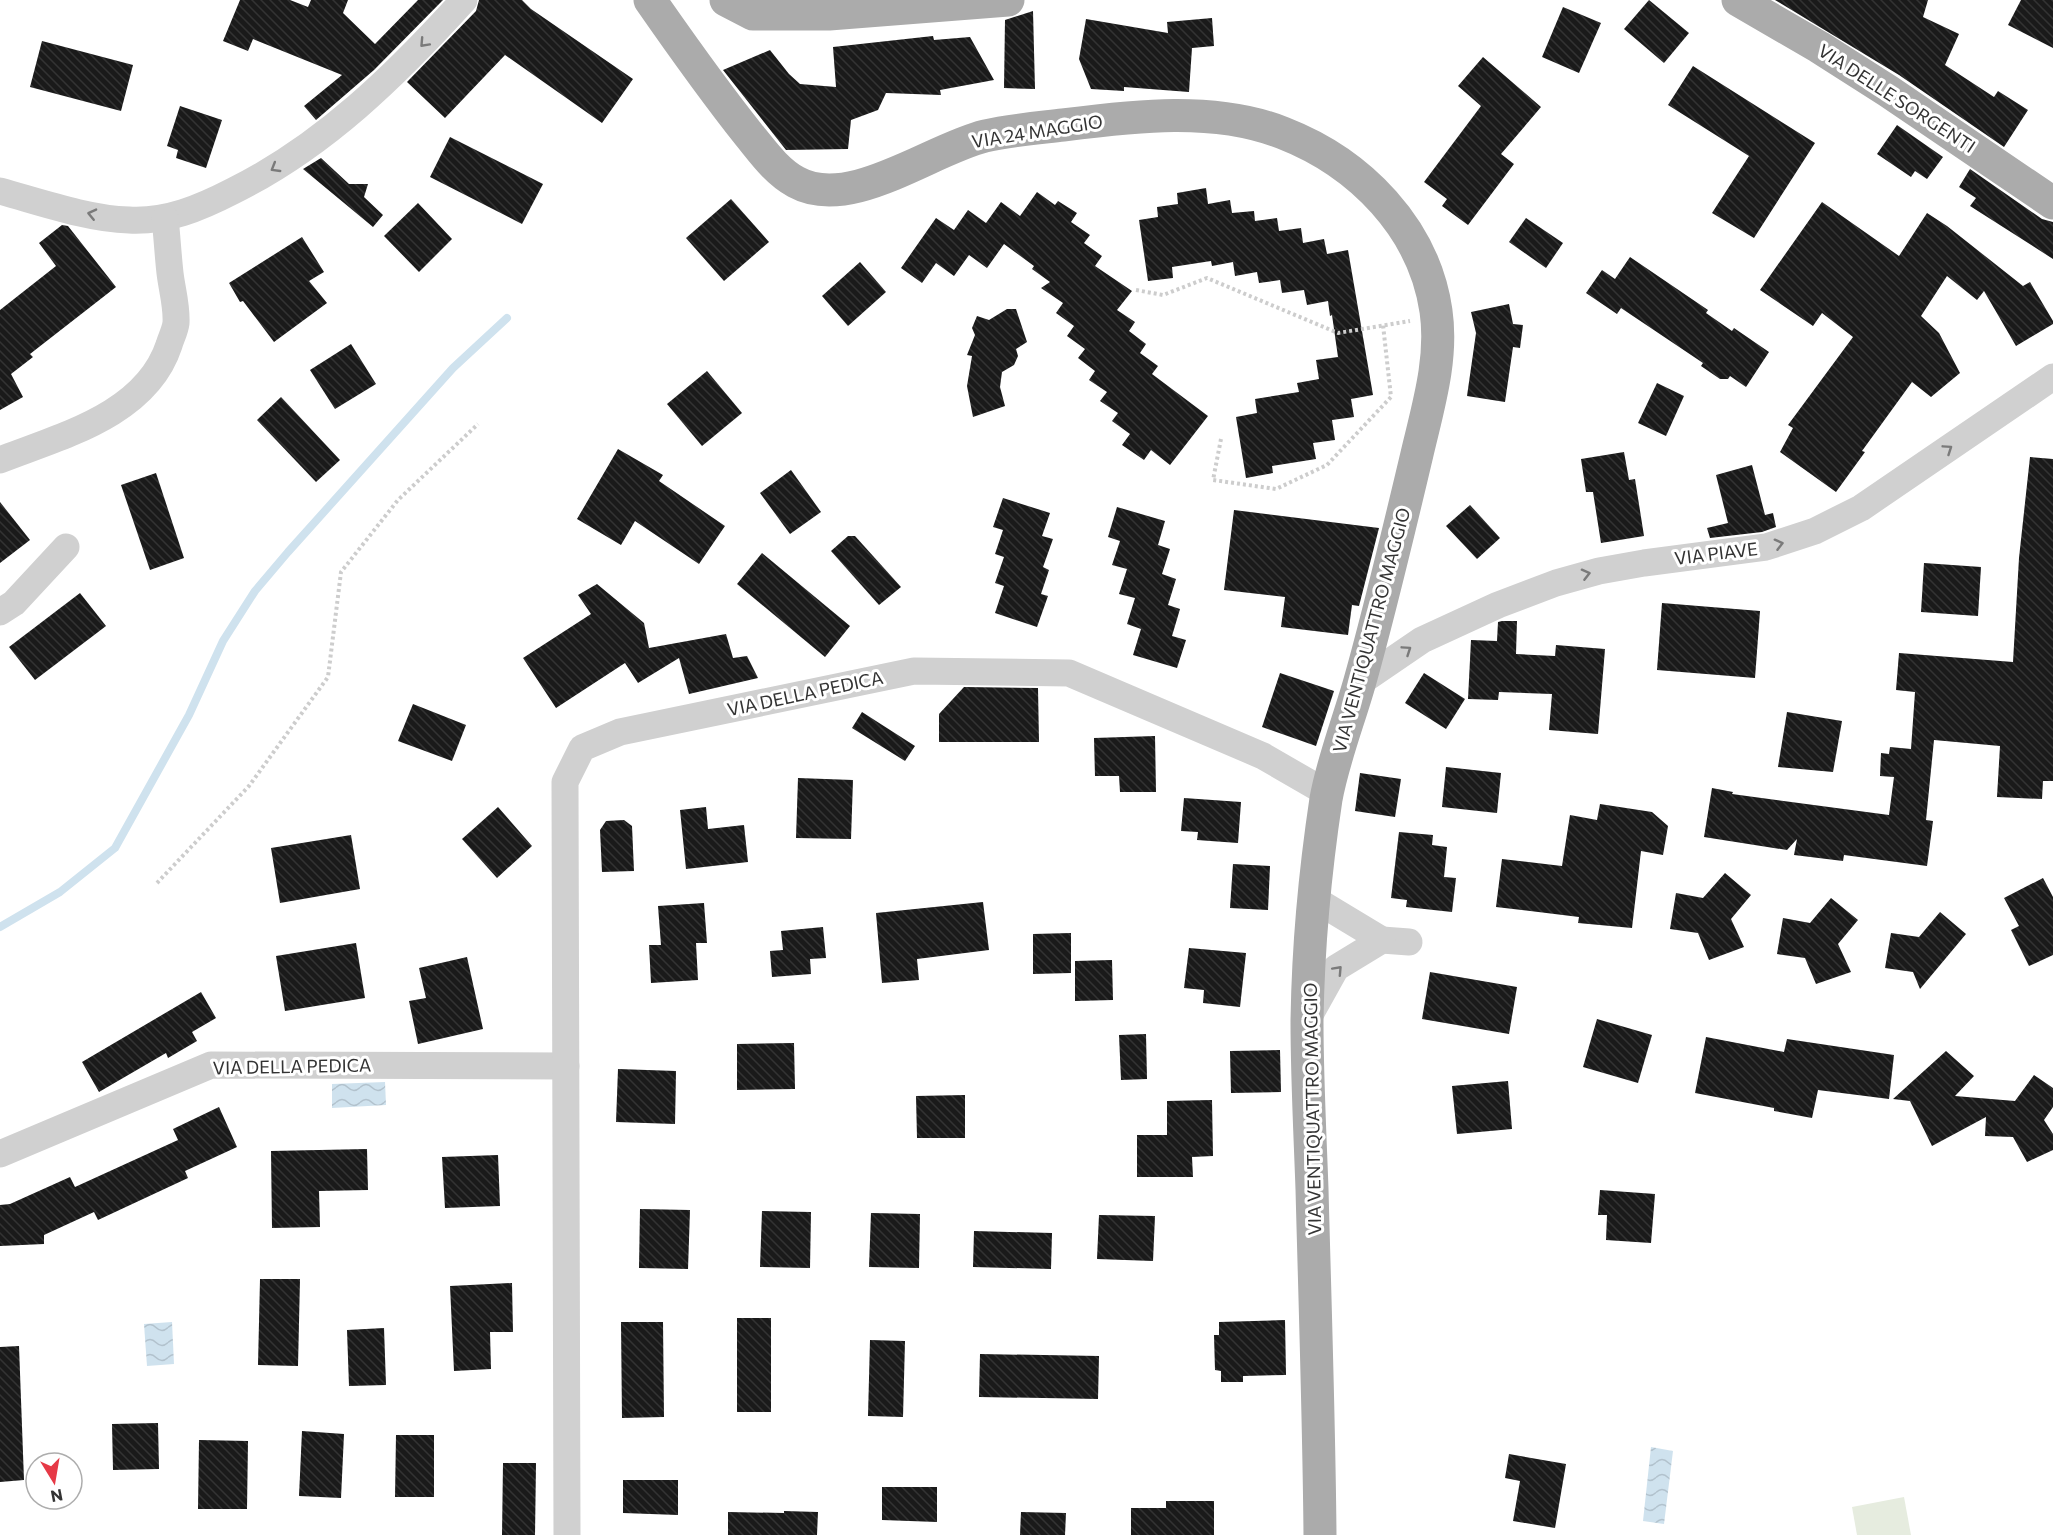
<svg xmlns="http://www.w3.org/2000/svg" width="2053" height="1535" font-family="Commissioner,sans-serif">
  <defs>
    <pattern id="water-waves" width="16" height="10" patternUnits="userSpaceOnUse" patternTransform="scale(1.5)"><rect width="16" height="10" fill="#cfe2ee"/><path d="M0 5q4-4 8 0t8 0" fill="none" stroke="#b2c2cd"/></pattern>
    <pattern id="building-back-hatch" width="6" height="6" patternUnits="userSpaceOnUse" patternTransform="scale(1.5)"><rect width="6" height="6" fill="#1a1a1a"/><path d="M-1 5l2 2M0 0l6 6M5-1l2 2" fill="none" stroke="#333"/></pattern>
  </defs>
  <rect width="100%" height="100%" fill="#fff"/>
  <!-- garden -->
  <polygon fill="#e6ecdf" points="1904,1497 1911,1535 1857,1535 1852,1507"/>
  <!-- water -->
  <g fill="url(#water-waves)">
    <polygon points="385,1082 386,1105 332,1108 332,1084"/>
    <polygon points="172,1322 174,1364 147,1366 144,1324"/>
    <polygon points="1651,1447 1673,1451 1664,1524 1643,1521"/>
  </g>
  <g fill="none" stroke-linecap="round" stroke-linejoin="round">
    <!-- stream -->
    <polyline stroke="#cfe2ee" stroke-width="8" points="0,927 60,892 115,848 189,715 223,641 255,591 288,552 453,368 507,318"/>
  </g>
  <!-- building -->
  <g fill="url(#building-back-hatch)">
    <polygon points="240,0 290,0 308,7 311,0 348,0 343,13 375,44 418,0 443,0 374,70 316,120 304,106 342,75 253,39 248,51 223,41"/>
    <polygon points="479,0 522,0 531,9 633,79 602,123 505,55 445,118 407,82 476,11"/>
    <polygon points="1649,0 1689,33 1664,63 1624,29"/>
    <polygon points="1775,0 1928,0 1923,17 1959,34 1945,65 1994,97 1998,91 2028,110 2004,147 1899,75"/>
    <polygon points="2021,0 2053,0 2053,48 2008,25"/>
    <polygon points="1563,7 1601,23 1579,73 1542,57"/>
    <polygon points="1033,11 1035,89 1004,88 1005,20"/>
    <polygon points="1212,18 1214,46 1192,48 1189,92 1124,87 1124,91 1091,89 1079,59 1086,19 1168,33 1167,22"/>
    <polygon points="933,36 934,40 970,37 994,80 940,90 941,95 886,93 878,110 851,120 848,149 786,150 723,70 770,50 789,74 800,84 836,87 833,47"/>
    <polygon points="42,41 133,65 121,111 30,87"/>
    <polygon points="1483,57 1541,107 1501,154 1514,164 1468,225 1442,206 1447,199 1424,182 1481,106 1458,86"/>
    <polygon points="1693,66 1815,143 1754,238 1712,213 1749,156 1668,105"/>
    <polygon points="180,106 222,120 206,168 176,158 178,150 167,146"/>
    <polygon points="1897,125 1943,157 1927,179 1915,171 1911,177 1877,154"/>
    <polygon points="450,137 543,184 522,224 430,177"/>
    <polygon points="321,158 349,184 368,184 364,197 383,215 373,227 303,169"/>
    <polygon points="1970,169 2042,219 2053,222 2053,259 1970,206 1976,198 1959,187"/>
    <polygon points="1206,188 1208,204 1230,200 1232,213 1254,211 1255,221 1277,218 1279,231 1301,228 1303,243 1324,239 1327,254 1348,250 1373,395 1351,399 1354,417 1332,420 1335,440 1313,443 1316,459 1272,466 1273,473 1246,478 1236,417 1257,413 1255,399 1299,392 1297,383 1319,379 1316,360 1338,357 1332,315 1330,316 1328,301 1307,305 1304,290 1282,293 1280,280 1259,283 1257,272 1235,276 1233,262 1212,266 1211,261 1172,267 1173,278 1148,281 1139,220 1158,217 1157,207 1178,204 1177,193"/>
    <polygon points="1037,192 1055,205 1058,201 1077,213 1071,222 1090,235 1084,243 1102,256 1095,266 1132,291 1117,310 1135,322 1129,331 1146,344 1140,353 1158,366 1152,374 1208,416 1170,465 1151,450 1144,460 1122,445 1130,434 1112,421 1118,413 1100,401 1107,392 1089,380 1095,371 1078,358 1085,349 1067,336 1074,326 1056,313 1063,303 1041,288 1050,282 1032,269 1034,266 1004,244 987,268 969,255 954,276 936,263 922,283 901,268 936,218 954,230 968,210 986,223 1001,202 1020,216"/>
    <polygon points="731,199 769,242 724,281 686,238"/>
    <polygon points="1822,202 1899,256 1927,213 1947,226 2023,286 2030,282 2053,321 2053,324 2016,346 1984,291 1977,300 1947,276 1921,316 1939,333 1960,373 1931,397 1912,382 1862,451 1865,452 1836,492 1780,452 1793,428 1788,425 1853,337 1822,313 1813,326 1760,290"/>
    <polygon points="418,203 452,239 419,272 384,236"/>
    <polygon points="1526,218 1563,243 1546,268 1509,242"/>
    <polygon points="62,225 68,226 116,287 30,354 33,357 11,374 23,397 0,410 0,310 56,266 39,243"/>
    <polygon points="302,237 324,272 309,281 327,303 274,342 243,301 240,302 229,283"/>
    <polygon points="1630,257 1708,310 1706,313 1732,331 1734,328 1769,352 1746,387 1730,376 1728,379 1720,379 1701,366 1703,363 1621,308 1617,314 1586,293 1602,270 1615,279"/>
    <polygon points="860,262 886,292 848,326 822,296"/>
    <polygon points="1509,304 1513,324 1523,325 1520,348 1513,347 1505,402 1467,396 1476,333 1471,312"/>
    <polygon points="1007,309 1016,309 1027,342 1016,349 1018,356 1014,365 1002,372 1000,387 1005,406 973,417 967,386 972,356 967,355 975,335 972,328 977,316 989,320"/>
    <polygon points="351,344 376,384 335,409 310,370"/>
    <polygon points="707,371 742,413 702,446 667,404"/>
    <polygon points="1657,383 1684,396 1666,436 1638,423"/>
    <polygon points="281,397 340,460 316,482 257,420"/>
    <polygon points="618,449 663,475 659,481 725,526 699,564 635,521 621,545 577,519"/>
    <polygon points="1624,452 1629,480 1635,479 1644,536 1601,543 1593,492 1586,492 1581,459"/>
    <polygon points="2030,457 2053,459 2053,781 2043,781 2042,799 1997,797 2000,746 1934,740 1926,820 1933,821 1927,866 1844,855 1843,861 1794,855 1797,839 1787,850 1704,837 1712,788 1733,792 1732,794 1889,815 1894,777 1880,776 1881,753 1889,754 1890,747 1911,749 1915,692 1896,690 1899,653 2013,662 2019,558"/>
    <polygon points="1752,465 1765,515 1773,513 1776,527 1762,532 1710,538 1707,528 1728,523 1716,475"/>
    <polygon points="791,470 821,512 790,534 760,493"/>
    <polygon points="156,473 184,558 150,570 121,485"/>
    <polygon points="1003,498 1050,513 1042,536 1053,539 1043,567 1049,570 1041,594 1048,596 1037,627 995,613 1004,586 995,583 1004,557 995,554 1003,530 993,527"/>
    <polygon points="0,502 30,540 0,563"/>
    <polygon points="1470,505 1500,538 1477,559 1446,526"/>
    <polygon points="1117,507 1165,521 1158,545 1170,549 1162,574 1176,579 1168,605 1180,609 1172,636 1186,640 1177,668 1133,655 1141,629 1127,624 1135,598 1119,594 1127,569 1112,565 1120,541 1108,537"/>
    <polygon points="1234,510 1379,528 1359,606 1352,605 1348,635 1281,627 1285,597 1224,590"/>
    <polygon points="848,536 855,536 901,587 879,605 831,551"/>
    <polygon points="762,553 850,626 825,657 737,584"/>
    <polygon points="1924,563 1981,567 1978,616 1921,612"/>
    <polygon points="597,584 644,623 649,648 726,634 733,658 747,656 758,678 689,694 679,658 638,683 625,663 556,708 523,658 591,614 578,595"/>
    <polygon points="80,593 106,626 35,680 9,647"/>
    <polygon points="1662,603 1760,611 1755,678 1657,670"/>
    <polygon points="1502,621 1517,621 1516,654 1555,656 1556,645 1605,649 1598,734 1549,730 1552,694 1499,692 1498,700 1468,699 1471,640 1497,641 1498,622"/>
    <polygon points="1280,673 1334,691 1316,746 1262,727"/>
    <polygon points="1424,673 1465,699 1446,729 1405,703"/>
    <polygon points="964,687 1038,688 1039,742 939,742 939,714"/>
    <polygon points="413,704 466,725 452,761 398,741"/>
    <polygon points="862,712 915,746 905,761 852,728"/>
    <polygon points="1787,712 1842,721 1833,772 1778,767"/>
    <polygon points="1155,736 1156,792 1120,792 1119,776 1095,776 1094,738"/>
    <polygon points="1446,767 1501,773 1497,813 1442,807"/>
    <polygon points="1360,773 1401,779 1395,817 1355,811"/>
    <polygon points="798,778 853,780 851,839 796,838"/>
    <polygon points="1184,798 1241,802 1238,843 1197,840 1198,832 1181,831"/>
    <polygon points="1600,804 1652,812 1668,826 1663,855 1641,851 1632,928 1578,923 1579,917 1496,907 1502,859 1562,866 1570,815 1597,820"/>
    <polygon points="498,807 532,846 497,878 462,839"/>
    <polygon points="706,807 708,829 744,825 748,862 686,869 680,810"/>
    <polygon points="624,820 632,826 634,871 602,872 600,830 606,821"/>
    <polygon points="1399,832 1433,835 1432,845 1447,847 1444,877 1456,878 1452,912 1406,907 1407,900 1391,898"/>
    <polygon points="351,835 360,889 280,903 271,848"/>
    <polygon points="1233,864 1270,866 1268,910 1230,908"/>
    <polygon points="1725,873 1751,895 1731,919 1744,947 1709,960 1698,933 1670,929 1676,893 1703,898"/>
    <polygon points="2043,878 2053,897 2053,955 2029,966 2011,930 2019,926 2004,898"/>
    <polygon points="1831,898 1858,920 1838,944 1851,972 1816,984 1805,958 1777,954 1783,918 1810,923"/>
    <polygon points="983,902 989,950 917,959 919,980 882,983 876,913"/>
    <polygon points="704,903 707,943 696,943 698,980 651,983 649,945 661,945 658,906"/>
    <polygon points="1940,912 1966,934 1920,989 1913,972 1885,968 1891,933 1919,937"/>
    <polygon points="823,927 826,958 810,959 811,974 772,977 770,951 783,950 781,931"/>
    <polygon points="1071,933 1071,973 1033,974 1033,934"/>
    <polygon points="356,943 365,998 285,1011 276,956"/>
    <polygon points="1189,948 1246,953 1240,1007 1203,1003 1204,990 1184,988"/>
    <polygon points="467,957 483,1029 418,1044 409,1001 426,998 419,968"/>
    <polygon points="1112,960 1113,1000 1075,1001 1075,961"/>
    <polygon points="1430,972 1517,987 1509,1034 1422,1019"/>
    <polygon points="201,992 216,1018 192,1032 197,1041 168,1058 166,1053 99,1092 82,1062"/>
    <polygon points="1597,1019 1652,1035 1638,1083 1583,1067"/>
    <polygon points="1146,1034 1147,1079 1121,1080 1119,1035"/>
    <polygon points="1706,1037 1784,1052 1787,1039 1894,1055 1889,1099 1818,1090 1812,1118 1774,1111 1774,1108 1695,1093"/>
    <polygon points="794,1043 795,1089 737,1090 737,1044"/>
    <polygon points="1280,1050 1281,1092 1231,1093 1230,1051"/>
    <polygon points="1946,1051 1974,1076 1955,1096 2015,1101 2034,1075 2053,1088 2053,1107 2044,1120 2053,1134 2053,1150 2027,1162 2013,1137 1985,1136 1986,1117 1932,1146 1910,1101 1893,1099"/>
    <polygon points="618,1069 676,1071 675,1124 616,1122"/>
    <polygon points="1508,1081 1512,1129 1457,1134 1452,1086"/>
    <polygon points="965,1095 965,1138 917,1138 916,1096"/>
    <polygon points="1212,1100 1213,1156 1192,1157 1193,1177 1137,1177 1137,1135 1167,1135 1167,1101"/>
    <polygon points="219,1107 237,1147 185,1171 188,1178 98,1220 94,1212 44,1235 44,1244 0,1246 0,1205 10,1204 70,1177 75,1187 178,1140 173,1129"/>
    <polygon points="367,1149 368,1190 319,1191 320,1227 272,1228 271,1151"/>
    <polygon points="498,1155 500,1206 445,1208 442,1157"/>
    <polygon points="1600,1190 1655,1194 1651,1243 1606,1240 1607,1215 1598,1215"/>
    <polygon points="640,1209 690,1210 688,1269 639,1268"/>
    <polygon points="762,1211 811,1212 810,1268 760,1267"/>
    <polygon points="871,1213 920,1214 919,1268 869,1267"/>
    <polygon points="1099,1215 1155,1216 1153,1261 1097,1259"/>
    <polygon points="974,1231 1052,1233 1051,1269 973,1267"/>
    <polygon points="260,1279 300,1279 298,1366 258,1365"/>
    <polygon points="512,1283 513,1332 490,1332 491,1369 454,1371 450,1286"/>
    <rect x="737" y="1318" width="34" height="94"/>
    <polygon points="1285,1320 1286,1375 1243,1376 1243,1382 1221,1382 1221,1371 1215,1370 1214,1335 1219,1335 1219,1322"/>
    <polygon points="621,1322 663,1322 664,1417 622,1418"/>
    <polygon points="384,1328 386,1385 349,1386 347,1330"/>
    <polygon points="870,1340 905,1341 903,1417 868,1416"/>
    <polygon points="19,1346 24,1480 0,1482 0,1347"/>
    <polygon points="980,1354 1099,1356 1098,1399 979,1397"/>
    <polygon points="158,1423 159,1469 113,1470 112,1424"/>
    <polygon points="302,1431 344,1434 341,1498 299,1496"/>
    <polygon points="396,1435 434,1435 434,1497 395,1497"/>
    <polygon points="199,1440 248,1441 247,1509 198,1509"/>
    <polygon points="1509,1454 1566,1464 1555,1528 1513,1521 1520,1481 1505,1478"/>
    <polygon points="503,1463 536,1463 535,1535 502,1535"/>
    <polygon points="623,1480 678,1480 678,1515 623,1513"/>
    <polygon points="882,1487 937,1487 937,1522 882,1520"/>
    <polygon points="1166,1501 1214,1501 1214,1535 1131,1535 1131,1508 1166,1508"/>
    <polygon points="784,1511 818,1512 817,1535 728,1535 728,1512 784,1513"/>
    <polygon points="1021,1512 1066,1513 1065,1535 1020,1535"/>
  </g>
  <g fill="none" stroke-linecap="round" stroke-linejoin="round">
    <!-- path -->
    <g stroke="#cdcdcd" stroke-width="4" stroke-dasharray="3 3" stroke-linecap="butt">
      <polyline points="1136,290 1163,295 1207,278 1338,333 1410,321"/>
      <polyline points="1221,439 1213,480 1276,489 1327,465 1391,397 1383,325"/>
      <polyline points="157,883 249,786 328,677 341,572 398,500 478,424"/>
    </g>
    <!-- minor -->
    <g stroke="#d0d0d0" stroke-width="27">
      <path d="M 0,191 C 40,202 89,219 129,220 C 167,222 200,208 233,191 C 324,146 396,75 464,0"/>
      <path d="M 0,460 C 61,436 146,415 169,345 C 171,338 175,331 176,323 C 177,306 172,290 170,273 C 168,255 167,236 165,218"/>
      <polyline points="0,612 14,603 66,547"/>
      <polyline points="1359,683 1422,640 1498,605 1556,583 1599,571 1644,563 1766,547 1815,531 1861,508 2053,377"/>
      <polyline points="1382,940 1409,942"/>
      <polyline points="1307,1020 1336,968 1382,940 1314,899"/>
      <polyline points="0,1154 211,1065 566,1066"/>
      <polyline points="567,1535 565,782 582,748 620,732 914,671 1069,673 1263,756 1327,793"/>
    </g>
    <!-- major -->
    <g stroke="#ababab" stroke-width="33">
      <path d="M 650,0 C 682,46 714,91 749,135 C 763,152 776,171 796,182 C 850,212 931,149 985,136 C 1011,130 1037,128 1063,125 C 1134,116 1215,106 1283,133 C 1360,163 1424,228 1436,311 C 1443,359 1428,407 1417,454 C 1399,530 1381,606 1360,681 C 1349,720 1333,760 1326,799 C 1315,872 1308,948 1307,1022 C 1307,1077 1310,1133 1312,1189 C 1315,1304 1319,1420 1320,1535"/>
      <polyline points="726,0 753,14 829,14 1008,0"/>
      <polyline points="1738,0 1819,47 1888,91 2053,203"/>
    </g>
  </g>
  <!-- one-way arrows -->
  <defs><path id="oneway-chevron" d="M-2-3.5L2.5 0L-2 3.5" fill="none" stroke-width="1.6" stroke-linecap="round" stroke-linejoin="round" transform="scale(1.5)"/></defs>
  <g stroke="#7a7a7a">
    <use href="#oneway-chevron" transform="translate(424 43) rotate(133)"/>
    <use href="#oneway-chevron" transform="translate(275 168) rotate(149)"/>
    <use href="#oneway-chevron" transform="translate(92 214) rotate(-167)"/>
    <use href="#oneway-chevron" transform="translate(1948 449) rotate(-34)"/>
    <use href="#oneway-chevron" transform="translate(1779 544) rotate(-15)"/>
    <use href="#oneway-chevron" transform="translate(1586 574) rotate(-14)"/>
    <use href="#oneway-chevron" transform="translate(1407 650) rotate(-34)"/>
    <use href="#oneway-chevron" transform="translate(1338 970) rotate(-47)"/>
  </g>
  <g text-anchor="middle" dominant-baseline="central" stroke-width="6" stroke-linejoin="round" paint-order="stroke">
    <!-- street labels -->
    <g font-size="18" fill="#333" stroke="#fff">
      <text transform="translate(1897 98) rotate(33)">VIA DELLE SORGENTI</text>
      <text transform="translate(1037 131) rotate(-9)">VIA 24 MAGGIO</text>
      <text transform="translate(1716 553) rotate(-7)">VIA PIAVE</text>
      <text transform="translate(1371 630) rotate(-75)">VIA VENTIQUATTRO MAGGIO</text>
      <text transform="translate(805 693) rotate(-12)">VIA DELLA PEDICA</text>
      <text transform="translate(292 1066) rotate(-1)">VIA DELLA PEDICA</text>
      <text transform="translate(1312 1109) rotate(-91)">VIA VENTIQUATTRO MAGGIO</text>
    </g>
  </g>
  <!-- north arrow -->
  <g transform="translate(54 1481) rotate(169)"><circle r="28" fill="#ffffff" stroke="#adadad" stroke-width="1.5"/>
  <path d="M0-4.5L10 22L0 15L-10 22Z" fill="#e63946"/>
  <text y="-9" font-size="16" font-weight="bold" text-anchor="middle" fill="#333333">N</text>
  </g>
</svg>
